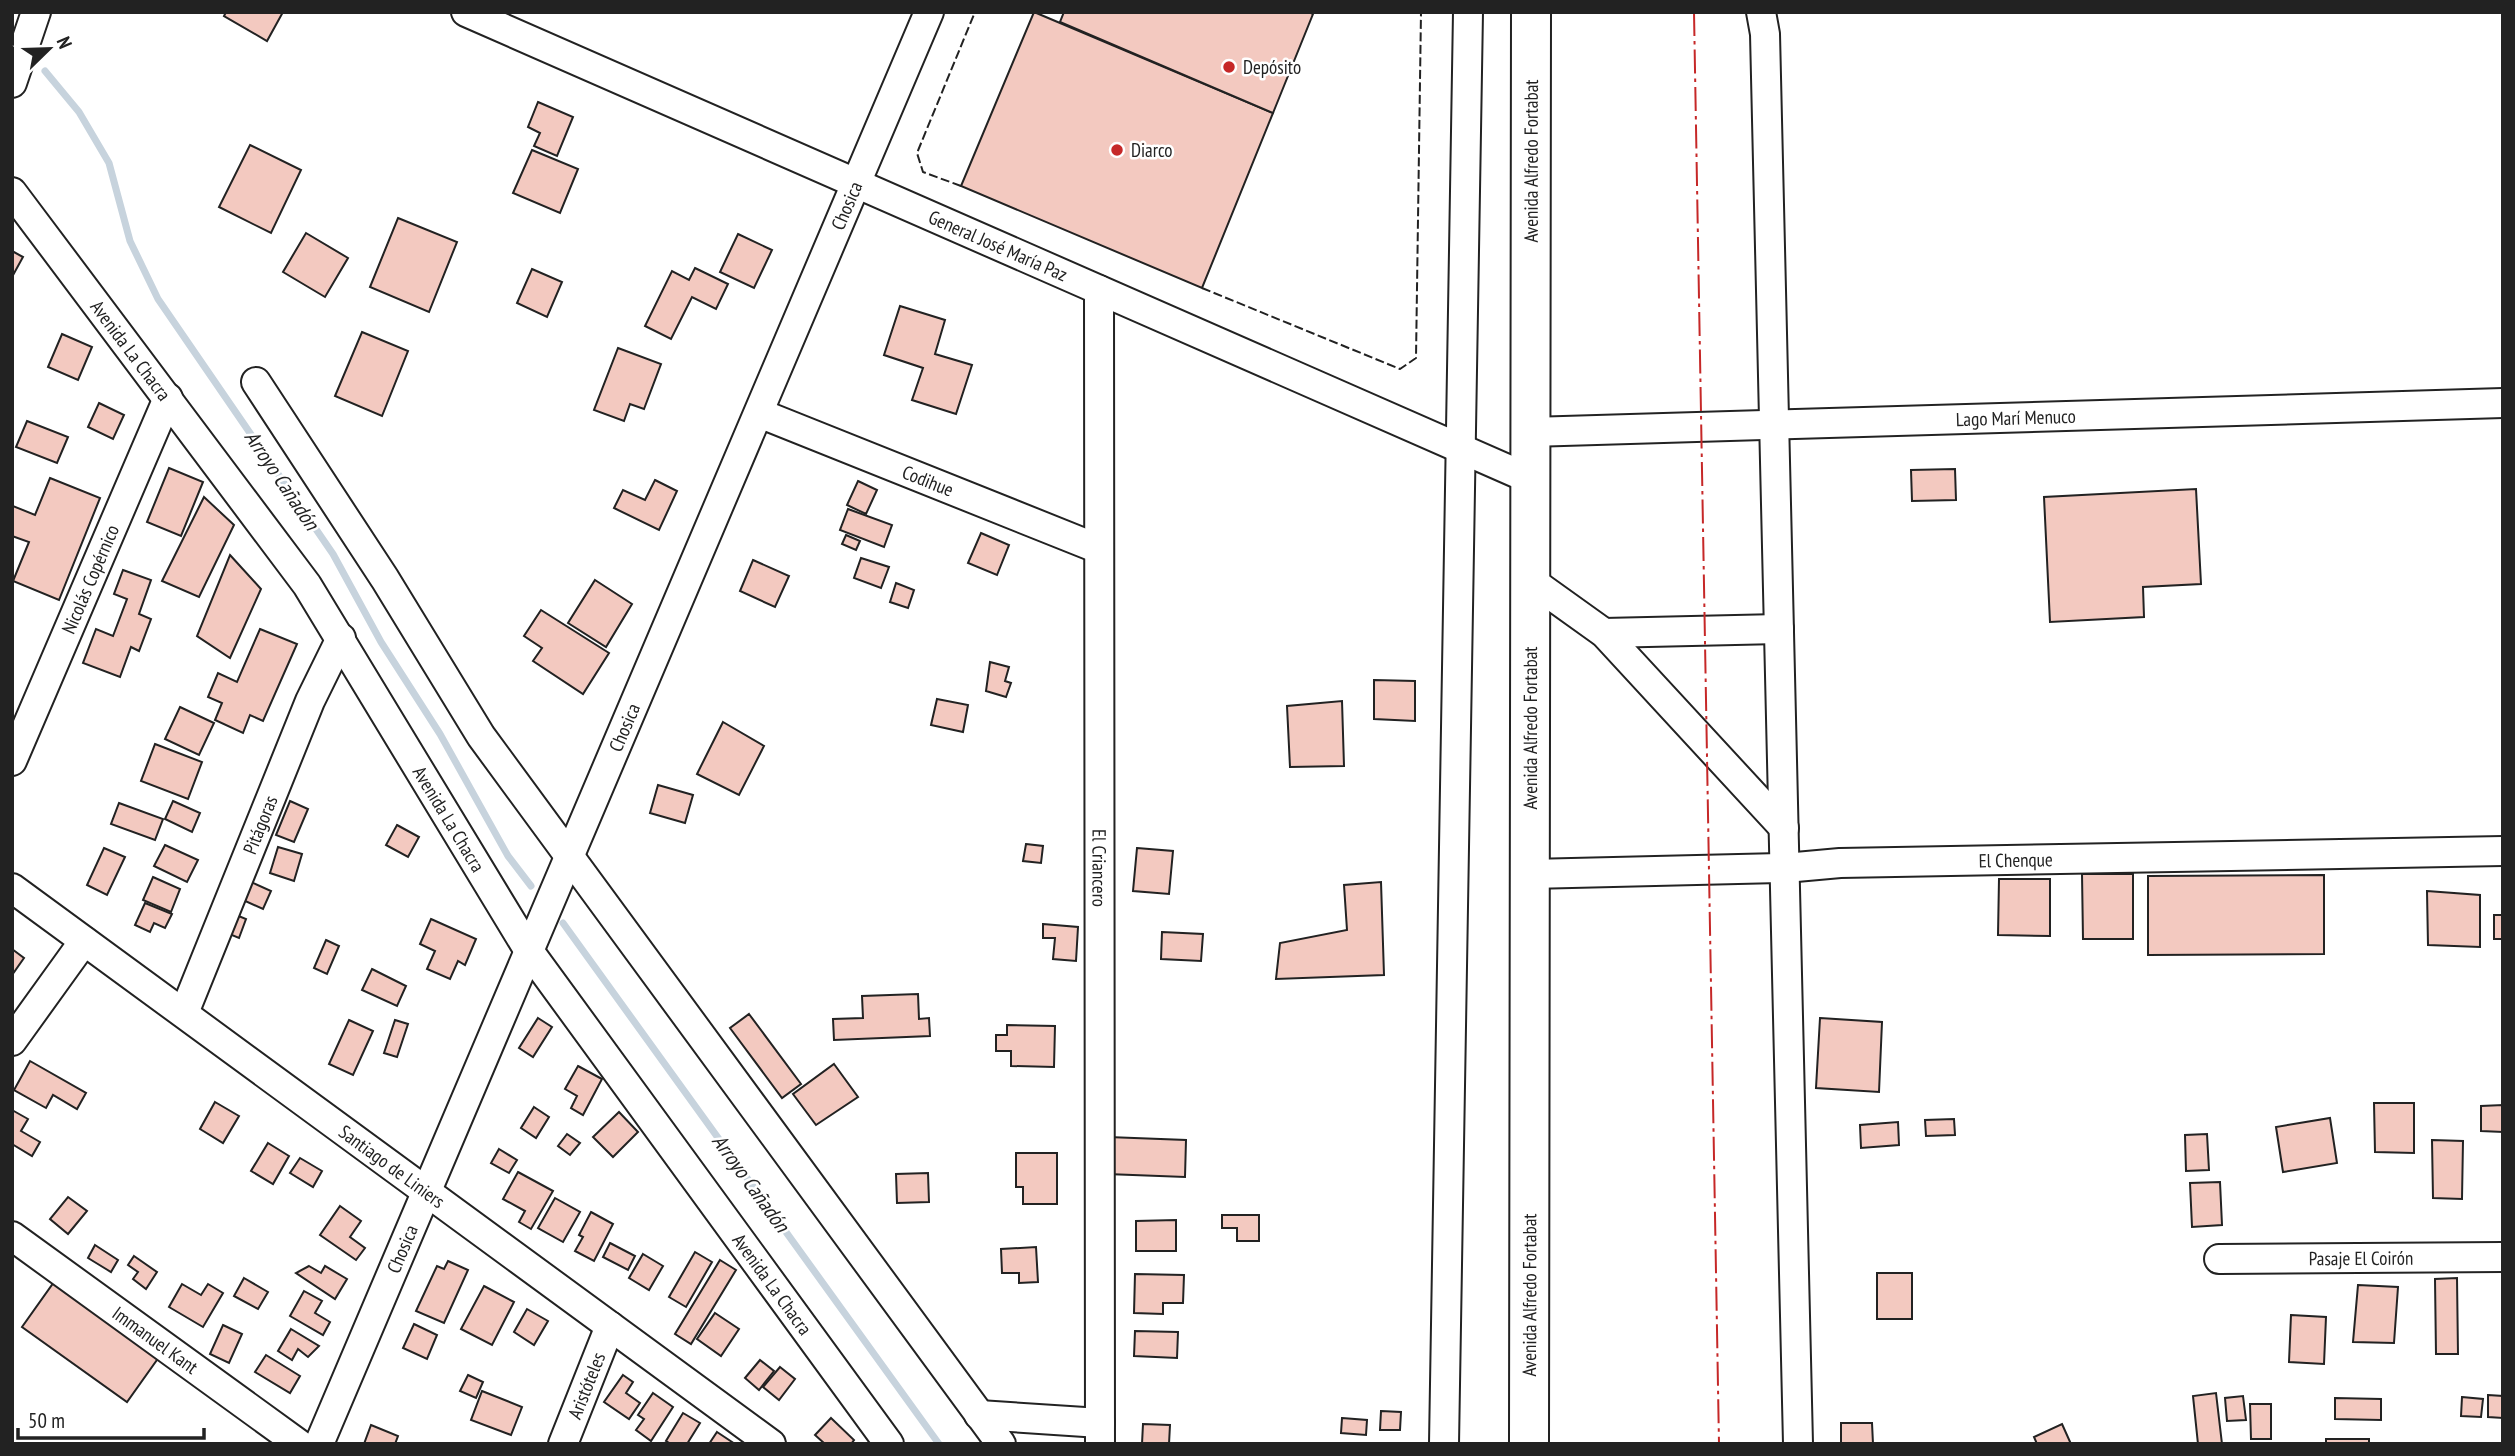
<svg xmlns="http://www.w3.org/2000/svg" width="2515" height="1456" font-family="'PT Sans Narrow',sans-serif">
  <rect width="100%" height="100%" fill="#fff"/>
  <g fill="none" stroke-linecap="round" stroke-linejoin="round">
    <!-- stream -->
    <g stroke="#c7d3dd" stroke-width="7">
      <polyline points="45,71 79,112 109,163 130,241 158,299 333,554 381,642 440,734 508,856 531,886"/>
      <polyline points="563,923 939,1444"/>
    </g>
  </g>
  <!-- building -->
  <g fill="#f3c9c0" stroke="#222" stroke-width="2">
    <polygon points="226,12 283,12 267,41 224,16"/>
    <polygon points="1034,12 1273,113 1202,288 961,186"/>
    <polygon points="1064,12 1309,12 1313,14 1273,113 1060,22"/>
    <polygon points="538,102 573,117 557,156 534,146 540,133 528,127"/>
    <polygon points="250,145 301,170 271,233 219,207"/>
    <polygon points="532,150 578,169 560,213 513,193"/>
    <polygon points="398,218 457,242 429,312 370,287"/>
    <polygon points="306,233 348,258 325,297 283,272"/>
    <polygon points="738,234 772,250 754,288 720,272"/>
    <polygon points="12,251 23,257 12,277"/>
    <polygon points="695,268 728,284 716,309 692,297 671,339 645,326 672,271 689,280"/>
    <polygon points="532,269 562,282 547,317 517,303"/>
    <polygon points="900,306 945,320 935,354 972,365 956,414 912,400 923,368 884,355"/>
    <polygon points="362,332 408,351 382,416 335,396"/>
    <polygon points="62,334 92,347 78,380 48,367"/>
    <polygon points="618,348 661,364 644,409 630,404 624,421 594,410"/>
    <polygon points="99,403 124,415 113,439 88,427"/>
    <polygon points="27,421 68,437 57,463 16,447"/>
    <polygon points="169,468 203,482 181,536 147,522"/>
    <polygon points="1955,469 1956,500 1912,501 1911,470"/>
    <polygon points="50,478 100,498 59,600 13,581 29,542 12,536 12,509 13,506 35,515"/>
    <polygon points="655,480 677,491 659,530 614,508 623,490 645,500"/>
    <polygon points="858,481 877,490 866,514 847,505"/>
    <polygon points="2196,489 2201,584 2143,587 2144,617 2050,622 2044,497"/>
    <polygon points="204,497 234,525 199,597 162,581"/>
    <polygon points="848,509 892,525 884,547 840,530"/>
    <polygon points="981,533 1009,545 997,575 968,563"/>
    <polygon points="846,535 860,541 856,550 842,544"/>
    <polygon points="230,555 261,589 230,658 197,636"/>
    <polygon points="861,558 889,567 881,588 854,578"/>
    <polygon points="753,560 789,576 775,607 740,591"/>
    <polygon points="123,570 151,580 139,614 151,619 139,651 131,647 120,677 83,663 96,629 113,636 127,599 114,594"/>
    <polygon points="595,580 632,604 606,647 568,623"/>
    <polygon points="896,583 914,590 908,608 890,602"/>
    <polygon points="541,610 609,653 583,694 533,661 542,648 524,636"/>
    <polygon points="260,629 297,644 263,721 250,715 243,733 215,720 222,703 208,697 218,673 237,682"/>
    <polygon points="990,662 1009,667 1005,681 1011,683 1006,697 986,691"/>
    <polygon points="1374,680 1415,681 1415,721 1374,719"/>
    <polygon points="937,699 968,705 963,732 931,725"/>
    <polygon points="1342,701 1344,766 1290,767 1287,706"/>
    <polygon points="180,707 214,723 199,755 165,739"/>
    <polygon points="723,722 764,746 739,795 697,774"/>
    <polygon points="155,744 202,762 188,799 141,781"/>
    <polygon points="658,785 693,795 685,823 650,813"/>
    <polygon points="173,801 200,813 192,832 165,819"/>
    <polygon points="290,801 308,809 294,842 276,835"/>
    <polygon points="119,803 163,819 155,840 111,824"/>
    <polygon points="397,825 419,837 408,857 386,845"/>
    <polygon points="1026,844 1043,846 1041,863 1023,861"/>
    <polygon points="165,845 198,860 187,882 154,866"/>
    <polygon points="278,847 302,854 294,881 270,873"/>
    <polygon points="104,848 125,857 107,895 87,885"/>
    <polygon points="1137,848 1173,851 1169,894 1133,891"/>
    <polygon points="2082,874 2133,874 2133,939 2083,939"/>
    <polygon points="2324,875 2324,954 2148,955 2148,876"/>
    <polygon points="153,877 180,889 171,912 143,900"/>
    <polygon points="1999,879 2050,879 2050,936 1998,935"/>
    <polygon points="251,882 271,891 263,909 243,900"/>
    <polygon points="1381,882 1384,975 1276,979 1280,943 1347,930 1344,885"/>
    <polygon points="2427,891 2480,895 2480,947 2428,945"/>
    <polygon points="145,903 172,914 165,928 154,923 150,932 135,925"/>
    <polygon points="229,912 246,919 239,938 222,931"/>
    <rect x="2494" y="915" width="9" height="24"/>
    <polygon points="431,919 476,939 465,965 458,961 450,979 427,969 435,951 420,944"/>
    <polygon points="1043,924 1078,927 1076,961 1053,959 1055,938 1043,938"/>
    <polygon points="1162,932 1203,934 1201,961 1161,959"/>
    <polygon points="326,940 339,946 327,974 314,968"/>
    <polygon points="12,949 24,958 12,975"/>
    <polygon points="372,969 406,986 397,1006 362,990"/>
    <polygon points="918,994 919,1019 929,1018 930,1036 834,1040 833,1019 863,1018 862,996"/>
    <polygon points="749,1014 801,1084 782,1098 730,1028"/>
    <polygon points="538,1018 552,1027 533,1057 519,1048"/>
    <polygon points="1820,1018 1882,1022 1879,1092 1816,1088"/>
    <polygon points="349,1020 373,1031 353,1075 329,1064"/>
    <polygon points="395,1020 408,1024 397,1057 384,1053"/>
    <polygon points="1007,1025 1055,1026 1054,1067 1011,1066 1011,1051 996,1051 996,1035 1007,1035"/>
    <polygon points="30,1061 86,1093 77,1109 53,1095 46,1108 14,1090"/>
    <polygon points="834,1064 858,1097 816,1125 793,1094"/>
    <polygon points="578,1066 602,1079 583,1115 571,1108 577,1096 565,1089"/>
    <polygon points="215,1102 239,1116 223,1143 200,1129"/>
    <polygon points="2374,1103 2414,1103 2414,1153 2375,1152"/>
    <polygon points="2503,1105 2503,1132 2481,1131 2481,1106"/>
    <polygon points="534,1107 549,1117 536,1138 521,1128"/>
    <polygon points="12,1110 28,1119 21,1131 40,1142 32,1156 12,1144"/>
    <polygon points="619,1112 638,1132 613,1157 593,1137"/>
    <polygon points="2330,1118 2337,1163 2283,1172 2276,1127"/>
    <polygon points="1954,1119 1955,1135 1926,1136 1925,1120"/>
    <polygon points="1898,1122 1899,1145 1861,1148 1860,1125"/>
    <polygon points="567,1134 580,1143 570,1155 558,1146"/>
    <polygon points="2207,1134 2209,1170 2186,1171 2185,1135"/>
    <polygon points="1108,1137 1186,1140 1185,1177 1107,1174"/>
    <polygon points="2432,1140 2463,1141 2462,1199 2433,1198"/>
    <polygon points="268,1143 289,1156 273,1184 251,1171"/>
    <polygon points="499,1149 517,1160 509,1173 491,1163"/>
    <polygon points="1016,1153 1057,1153 1057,1204 1023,1204 1023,1187 1016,1187"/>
    <polygon points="300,1158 322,1171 313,1187 290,1173"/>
    <polygon points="518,1172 553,1191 531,1229 519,1222 525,1211 503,1199"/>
    <polygon points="928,1173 929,1202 897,1203 896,1174"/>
    <polygon points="2220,1182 2222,1225 2192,1227 2190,1183"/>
    <polygon points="68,1197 87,1211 68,1234 50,1219"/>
    <polygon points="555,1198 580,1212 563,1242 538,1228"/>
    <polygon points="340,1206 361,1221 350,1237 365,1248 356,1260 320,1235"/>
    <polygon points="591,1212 613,1224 594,1261 575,1251 583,1237 579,1235"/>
    <polygon points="1222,1215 1259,1215 1259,1241 1237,1241 1237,1228 1222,1228"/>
    <polygon points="1176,1220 1176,1251 1136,1251 1136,1221"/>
    <polygon points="610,1243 635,1256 628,1270 603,1257"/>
    <polygon points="95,1245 118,1260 111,1272 88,1258"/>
    <polygon points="1036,1247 1038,1282 1019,1283 1019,1273 1002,1273 1001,1249"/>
    <polygon points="695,1252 712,1262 686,1307 669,1297"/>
    <polygon points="643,1254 663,1266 649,1290 629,1278"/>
    <polygon points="134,1256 157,1272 146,1289 133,1279 138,1272 128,1265"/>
    <polygon points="720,1260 736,1270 691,1344 675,1334"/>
    <polygon points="448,1261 468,1270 444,1323 416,1311 437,1266 444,1269"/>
    <polygon points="309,1266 321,1273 325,1266 347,1279 335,1299 296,1273"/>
    <rect x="1877" y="1273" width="35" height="46"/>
    <polygon points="1135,1274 1184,1275 1183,1303 1163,1303 1163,1314 1134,1313"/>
    <polygon points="59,1275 164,1350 127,1402 22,1327"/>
    <polygon points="244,1278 268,1292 258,1309 234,1296"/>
    <polygon points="2457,1278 2458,1354 2436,1354 2435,1279"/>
    <polygon points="182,1284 201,1295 208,1284 223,1293 203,1327 169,1307"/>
    <polygon points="2358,1285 2398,1287 2394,1343 2353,1342"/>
    <polygon points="484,1286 514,1302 492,1345 461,1329"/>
    <polygon points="304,1291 322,1301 315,1313 330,1322 323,1335 290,1316"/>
    <polygon points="527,1309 548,1321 534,1345 514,1332"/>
    <polygon points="715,1313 739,1329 721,1356 697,1339"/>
    <polygon points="2291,1315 2326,1317 2324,1364 2289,1362"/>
    <polygon points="414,1324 437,1335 427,1359 403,1348"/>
    <polygon points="223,1325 242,1334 229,1363 210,1354"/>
    <polygon points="291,1329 319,1346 308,1357 298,1349 292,1360 278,1351"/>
    <polygon points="1135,1331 1178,1332 1177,1358 1134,1356"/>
    <polygon points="266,1355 300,1376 290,1393 255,1372"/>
    <polygon points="760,1360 774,1371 759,1390 745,1378"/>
    <polygon points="780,1367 795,1379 779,1400 763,1387"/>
    <polygon points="468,1375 483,1382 476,1398 460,1391"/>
    <polygon points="623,1375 633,1382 626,1393 640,1403 629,1419 604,1402"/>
    <polygon points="482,1391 522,1407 511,1435 471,1420"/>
    <polygon points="653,1393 673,1407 651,1441 636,1430 644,1419 638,1415"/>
    <polygon points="2216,1393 2222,1444 2198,1444 2193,1396"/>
    <polygon points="2488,1395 2503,1396 2503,1418 2488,1417"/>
    <polygon points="2243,1396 2246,1420 2227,1421 2225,1398"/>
    <polygon points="2462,1397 2483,1399 2481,1417 2461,1416"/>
    <polygon points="2335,1398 2381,1399 2381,1420 2335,1419"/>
    <polygon points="2250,1404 2271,1404 2271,1439 2251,1439"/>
    <polygon points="1381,1411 1401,1412 1400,1430 1380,1430"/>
    <polygon points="683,1413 700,1423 687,1444 671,1444 666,1441"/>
    <polygon points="831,1418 854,1440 851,1444 825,1444 815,1435"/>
    <polygon points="1342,1418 1367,1420 1366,1435 1341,1433"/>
    <polygon points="1841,1423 1872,1423 1873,1444 1841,1444"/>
    <polygon points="1143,1424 1170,1425 1169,1444 1142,1444"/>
    <polygon points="2062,1424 2071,1444 2037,1444 2034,1437"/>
    <polygon points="371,1425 398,1436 395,1444 364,1444"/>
    <polygon points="717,1432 735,1444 709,1444"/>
    <rect x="2326" y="1439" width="43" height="5"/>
  </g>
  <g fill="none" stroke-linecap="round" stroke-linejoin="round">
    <!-- minor casing -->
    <g stroke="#222" stroke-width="32">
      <g id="minor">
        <path id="s1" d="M 466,12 L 1530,479"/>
        <polyline points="1761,12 1765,34 1798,1444"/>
        <polyline points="12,83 36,12"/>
        <path id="s2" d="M 12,192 L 307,585 L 529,951 L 889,1444"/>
        <path id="s3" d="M 1099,290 L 1100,1444"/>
        <polyline points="256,382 385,579 481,736 1001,1444"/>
        <path id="s4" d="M 759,413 L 1099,549"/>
        <path id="s5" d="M 1530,432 L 2503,403"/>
        <polyline points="1530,580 1604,633 1784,828"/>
        <polyline points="1604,633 1779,629"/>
        <path id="s6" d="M 12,761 L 168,398"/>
        <path id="s7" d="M 1530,874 L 1785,868 L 1840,863 L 2503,851"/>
        <path id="s8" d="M 12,888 L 771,1444"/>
        <path id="s9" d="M 184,1013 L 310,701 L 341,638"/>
        <polyline points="12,1041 84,941"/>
        <path id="s10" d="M 12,1236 L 299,1444"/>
        <path id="s11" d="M 2219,1259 L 2503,1257"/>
        <polyline points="979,1415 1100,1423"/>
        <path id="s12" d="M 319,1444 L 929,12"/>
        <path id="s13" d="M 563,1444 L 610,1326"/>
        <polyline points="1444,1444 1468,12"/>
      </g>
    </g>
    <!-- highway casing -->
    <g stroke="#222" stroke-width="42">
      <g id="highway">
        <path id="s14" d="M 1529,1444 L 1531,12"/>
      </g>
    </g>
    <!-- minor -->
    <use href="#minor" stroke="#fff" stroke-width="28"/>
    <!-- highway -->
    <use href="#highway" stroke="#fff" stroke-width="38"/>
    <!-- fence -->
    <g stroke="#222" stroke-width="2" stroke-dasharray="9 3.5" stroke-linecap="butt">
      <polyline points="961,186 923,172 917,153 975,12"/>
      <polyline points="1202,288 1400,369 1416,358 1421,12"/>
    </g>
    <!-- power -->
    <polyline stroke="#c62828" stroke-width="2" stroke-dasharray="24 5 3.5 5" stroke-linecap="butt" points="1694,12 1719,1444"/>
  </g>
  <!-- markers -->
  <g fill="#c62828" stroke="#fff" stroke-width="2.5">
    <circle cx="1229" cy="67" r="7"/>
    <circle cx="1117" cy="150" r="7"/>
  </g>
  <g text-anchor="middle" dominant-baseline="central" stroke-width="5" stroke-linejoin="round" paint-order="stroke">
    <!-- poi labels -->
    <g font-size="19" fill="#222" stroke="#fff" text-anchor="start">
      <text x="1243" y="67">Depósito</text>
      <text x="1131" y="150">Diarco</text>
    </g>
    <!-- street labels -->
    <g font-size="19" fill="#222" stroke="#fff">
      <text stroke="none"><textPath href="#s14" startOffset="1283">Avenida Alfredo Fortabat</textPath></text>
      <text stroke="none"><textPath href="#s12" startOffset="1346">Chosica</textPath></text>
      <text stroke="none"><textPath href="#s1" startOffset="581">General José María Paz</textPath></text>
      <text stroke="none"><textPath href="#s2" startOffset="198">Avenida La Chacra</textPath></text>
      <text stroke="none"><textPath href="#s5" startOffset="486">Lago Marí Menuco</textPath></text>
      <text stroke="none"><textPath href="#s4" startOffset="182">Codihue</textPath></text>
      <text stroke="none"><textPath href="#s6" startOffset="198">Nicolás Copérnico</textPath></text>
      <text stroke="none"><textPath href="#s12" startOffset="779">Chosica</textPath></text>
      <text stroke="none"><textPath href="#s14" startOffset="716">Avenida Alfredo Fortabat</textPath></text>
      <text stroke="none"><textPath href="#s2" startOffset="765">Avenida La Chacra</textPath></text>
      <text stroke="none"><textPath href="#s9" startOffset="203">Pitágoras</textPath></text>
      <text stroke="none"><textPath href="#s7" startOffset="486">El Chenque</textPath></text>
      <text stroke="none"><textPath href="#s3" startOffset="578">El Criancero</textPath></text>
      <text stroke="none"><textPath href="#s8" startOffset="471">Santiago de Liniers</textPath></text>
      <text stroke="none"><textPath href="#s12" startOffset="212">Chosica</textPath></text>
      <text stroke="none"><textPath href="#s11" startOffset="142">Pasaje El Coirón</textPath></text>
      <text stroke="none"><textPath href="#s2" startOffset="1332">Avenida La Chacra</textPath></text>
      <text stroke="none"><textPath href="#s14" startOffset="149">Avenida Alfredo Fortabat</textPath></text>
      <text stroke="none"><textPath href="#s10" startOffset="177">Immanuel Kant</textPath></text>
      <text stroke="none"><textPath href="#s13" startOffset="63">Aristóteles</textPath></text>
    </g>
    <!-- water labels -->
    <g font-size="21" font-style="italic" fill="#222" stroke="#fff">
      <text transform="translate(282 480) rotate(56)">Arroyo Cañadón</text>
      <text transform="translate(751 1183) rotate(54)">Arroyo Cañadón</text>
    </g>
  </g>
  <!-- border -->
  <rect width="2515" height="1456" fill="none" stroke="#222222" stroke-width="28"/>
  <!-- north arrow -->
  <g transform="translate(49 49) rotate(67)" stroke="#ffffff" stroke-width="5" paint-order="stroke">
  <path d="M0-5L12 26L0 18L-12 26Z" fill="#222222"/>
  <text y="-10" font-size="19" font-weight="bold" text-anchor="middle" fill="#222222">N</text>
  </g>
  <!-- scale -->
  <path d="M18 1428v10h186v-10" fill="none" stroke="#222222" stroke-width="3.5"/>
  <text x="28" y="1428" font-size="21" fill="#222222" stroke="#ffffff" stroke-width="5" paint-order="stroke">50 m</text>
</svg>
